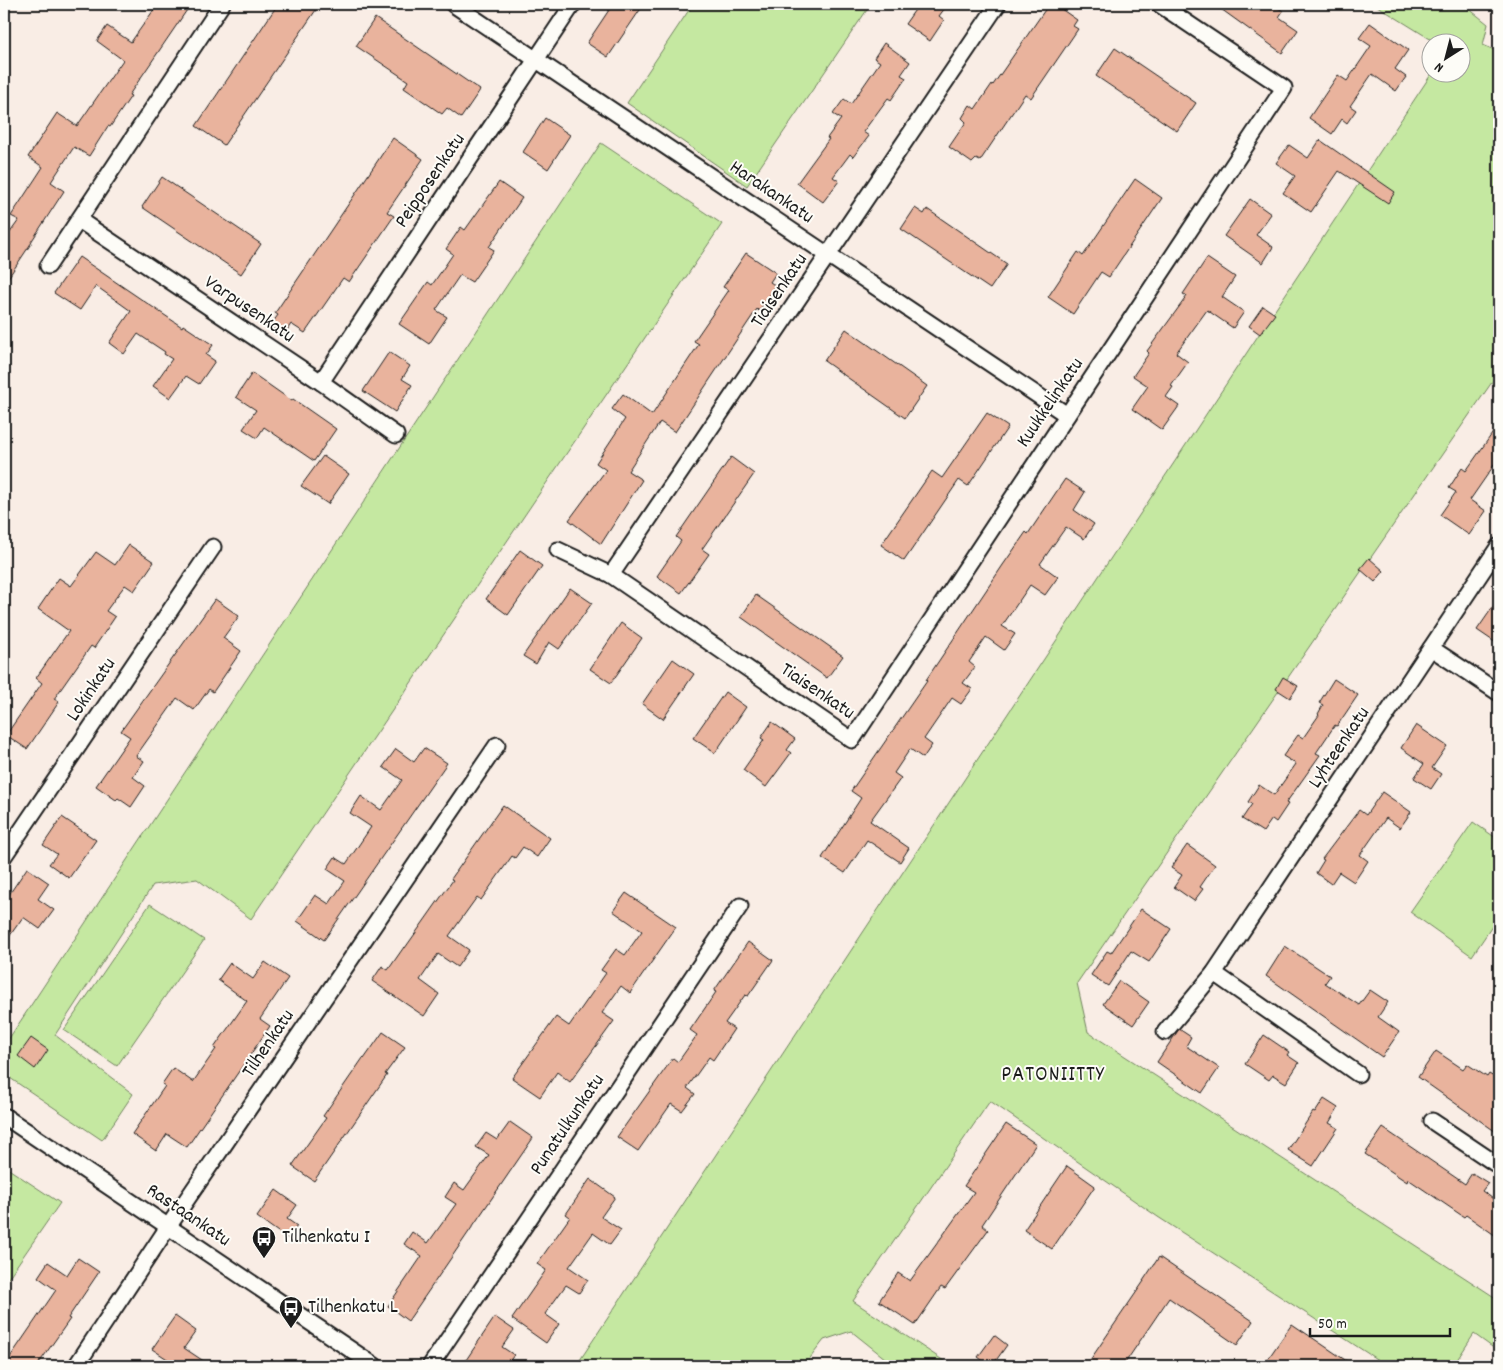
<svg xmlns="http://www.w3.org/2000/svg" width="1503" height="1370" font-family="Dekko,sans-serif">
  <rect width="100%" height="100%" fill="#f9ede5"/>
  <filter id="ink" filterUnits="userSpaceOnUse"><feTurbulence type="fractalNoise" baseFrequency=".02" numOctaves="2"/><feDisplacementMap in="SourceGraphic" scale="10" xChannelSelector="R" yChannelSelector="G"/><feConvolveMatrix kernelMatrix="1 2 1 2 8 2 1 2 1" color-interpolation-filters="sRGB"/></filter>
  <g filter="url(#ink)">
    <!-- green -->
    <g fill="#c5e8a1" stroke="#70825e">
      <polygon points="693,4 871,4 747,186 627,103"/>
      <polygon points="1374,4 1463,4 1488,24 1483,45 1499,52 1499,372 1077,983 1088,1032 1499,1300 1499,1352 1474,1334 1453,1366 1387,1366 1158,1217 990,1101 853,1301 944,1361 941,1366 888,1366 886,1359 851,1331 824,1340 804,1366 576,1366 1432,73 1460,72 1460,42 1435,42"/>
      <polygon points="601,143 722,224 251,919 197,879 153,885 55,1035 133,1094 102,1140 4,1074 4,1046"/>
      <polygon points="1473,822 1499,840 1499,916 1472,956 1410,912"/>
      <polygon points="150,904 204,940 117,1066 64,1030"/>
      <polygon points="4,1166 60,1203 4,1284"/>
    </g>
    <!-- building -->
    <g fill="#e9b39d" stroke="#1c1c1c">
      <polygon points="158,4 191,4 129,95 131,96 110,127 108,126 89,156 74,147 51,182 64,191 31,242 32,242 4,284 4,241 19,220 11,216 43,167 28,157 57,113 77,126 123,60 97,41 107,26 131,42"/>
      <polygon points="278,4 320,4 224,145 196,126"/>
      <polygon points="613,4 644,4 608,57 587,43"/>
      <polygon points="919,4 948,4 939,16 944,20 930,41 905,24"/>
      <polygon points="1049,4 1054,4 1077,20 1073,26 1078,29 1031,98 1025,94 980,161 976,159 972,163 949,147 966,122 962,118 970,105 975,109 992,84 993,85"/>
      <polygon points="1214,4 1272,4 1283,11 1279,17 1298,30 1282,53"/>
      <polygon points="375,18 480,90 461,118 447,108 442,114 404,88 408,81 356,46"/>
      <polygon points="1370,23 1408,50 1395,69 1406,77 1396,91 1372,74 1350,106 1356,110 1347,123 1342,119 1332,134 1309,118 1338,75 1347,81 1371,46 1359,38"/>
      <polygon points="884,43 910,62 901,75 906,78 891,100 888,98 863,132 869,136 853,157 850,154 833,177 839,181 823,202 797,183 829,139 827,138 841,119 833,114 844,99 851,104 880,62 874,58"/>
      <polygon points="1115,48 1196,103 1177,131 1096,76"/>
      <polygon points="545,118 570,135 548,169 523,152"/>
      <polygon points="393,138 423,159 387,212 394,216 349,282 343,278 305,333 291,324 284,335 270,326 278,315 275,313"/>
      <polygon points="1320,140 1395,192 1388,203 1339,171 1311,212 1283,193 1295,176 1276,163 1289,145 1308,158"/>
      <polygon points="162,177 261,244 241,274 142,207"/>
      <polygon points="1135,179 1162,198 1109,277 1101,272 1073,314 1048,297 1078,252 1083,256"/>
      <polygon points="499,182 522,198 489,247 494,250 472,282 460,275 436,310 447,317 429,344 399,324 428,282 432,285 453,254 446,249 461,227 465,230"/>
      <polygon points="1250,199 1271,214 1256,235 1273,247 1263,263 1224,236"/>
      <polygon points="915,208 924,214 927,209 1007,264 990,289 901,229"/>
      <polygon points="746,253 776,273 770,282 776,286 759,311 757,309 675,432 660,422 628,471 642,480 601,544 569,520 606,470 596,463 625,419 612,409 623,394 652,415 699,344 694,341 729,290 723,287"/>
      <polygon points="79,257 182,327 183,325 213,345 206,355 215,361 199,384 186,376 170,398 153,386 172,359 164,354 165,352 138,334 124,354 109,343 131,311 96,286 80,310 54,293"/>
      <polygon points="1207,258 1235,277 1222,297 1244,312 1233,328 1207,310 1176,353 1188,362 1171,386 1173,387 1166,397 1179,406 1162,430 1132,409 1148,386 1133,376 1149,353 1147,351 1187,296 1183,294"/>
      <polygon points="1263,306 1275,314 1260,334 1249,326"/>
      <polygon points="846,329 927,386 905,418 824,361"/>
      <polygon points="389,352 410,366 402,379 412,385 395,412 363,391"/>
      <polygon points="252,373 292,401 293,399 336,429 314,461 264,427 257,438 243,429 256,410 236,397"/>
      <polygon points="987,413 1008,427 968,486 959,480 904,561 881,545 932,471 942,478"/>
      <polygon points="1499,424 1499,458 1470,500 1486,511 1469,535 1440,515 1456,492 1449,488 1462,468 1466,471"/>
      <polygon points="323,456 349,474 328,504 301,486"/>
      <polygon points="731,457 754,474 702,549 709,554 681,593 657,576 681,541 676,537"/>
      <polygon points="1065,479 1085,492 1074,510 1094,524 1084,539 1066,527 1040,564 1058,577 1045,595 1030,585 1002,626 1015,634 1004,650 986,637 969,662 975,667 963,683 972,689 961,704 952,698 924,739 932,745 923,758 910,749 894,773 901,778 870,821 909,848 900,862 867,840 845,873 822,858 861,798 851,791 927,681 926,680 1003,565 1026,532 1028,534"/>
      <polygon points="129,545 154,562 134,591 125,585 106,611 115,617 94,648 91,646 54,699 59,702 27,749 6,735 42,683 36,678 69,631 38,609 59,578 71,586 96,552 115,565"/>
      <polygon points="520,550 542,566 508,615 486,599"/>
      <polygon points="1369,558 1384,571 1375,582 1360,569"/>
      <polygon points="570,588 592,603 559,649 549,642 536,664 523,656"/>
      <polygon points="756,595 843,656 827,678 741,617"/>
      <polygon points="1499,598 1499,645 1477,630"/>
      <polygon points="215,599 239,616 223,638 241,651 213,692 209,689 194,710 177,698 136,756 144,761 133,777 145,786 131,807 118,798 116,800 96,786 130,737 121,731"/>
      <polygon points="621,623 642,638 611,683 590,669"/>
      <polygon points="673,659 694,674 663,719 642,704"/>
      <polygon points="1283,677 1298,686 1290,698 1276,689"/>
      <polygon points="1334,679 1358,695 1337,726 1335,725 1316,753 1320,755 1286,803 1288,804 1276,822 1272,819 1263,832 1242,819 1252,804 1248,802 1259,785 1274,795 1296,764 1283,756 1298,735 1303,738 1319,715 1318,714 1323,705 1319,703"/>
      <polygon points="725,692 746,707 715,753 693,738"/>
      <polygon points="772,722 795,739 787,750 791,753 766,787 743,770 764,740 761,738"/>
      <polygon points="1416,725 1447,746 1432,768 1441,774 1431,789 1414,778 1424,764 1401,748"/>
      <polygon points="424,748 447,763 324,940 297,921 315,895 329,904 345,881 327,869 335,857 346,864 371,827 350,813 361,796 381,810 402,780 383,767 396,749 414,762"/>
      <polygon points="1382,792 1411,812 1400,828 1386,818 1360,855 1368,861 1354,882 1339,872 1331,884 1316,873 1324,860 1322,859 1359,810 1366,815"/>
      <polygon points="503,805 550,838 537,857 523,847 515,858 512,856 481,900 477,897 449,936 469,950 457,967 438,954 420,980 439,994 424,1016 372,981 382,966 388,970 404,947 405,948 453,880 451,879"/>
      <polygon points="62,817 96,840 69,878 49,864 57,854 43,845"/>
      <polygon points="1187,845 1215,865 1200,887 1203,889 1194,901 1174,887 1182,875 1171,868"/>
      <polygon points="27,868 49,883 38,899 54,910 40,929 23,917 4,944 4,902"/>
      <polygon points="626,893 676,927 630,993 621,986 602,1013 614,1021 570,1082 557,1072 540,1097 512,1078 556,1017 569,1026 606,973 601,970 616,949 625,955 642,931 613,911"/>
      <polygon points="1141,909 1171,929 1149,962 1131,951 1108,986 1091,975 1107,951 1111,953"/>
      <polygon points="748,942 773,960 748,996 745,995 725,1023 734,1029 713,1060 709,1057 687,1088 695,1094 682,1111 671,1104 638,1151 617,1137 673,1058 678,1062 697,1035 690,1030 716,992 714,991"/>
      <polygon points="1285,946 1330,976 1325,983 1359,1005 1370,990 1388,1002 1378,1017 1399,1032 1382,1057 1266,976"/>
      <polygon points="265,962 288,978 260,1019 270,1026 187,1147 167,1134 156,1151 132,1134 165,1086 162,1084 173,1068 193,1082 216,1049 214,1048 247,1001 218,980 230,963 253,979"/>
      <polygon points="1119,981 1149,1002 1133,1025 1103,1004"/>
      <polygon points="1179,1029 1191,1037 1186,1046 1219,1068 1202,1093 1157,1062"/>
      <polygon points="383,1032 405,1047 385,1074 387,1075 314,1181 292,1166 326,1118 323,1116 363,1058 364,1059"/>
      <polygon points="1264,1035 1289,1052 1287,1055 1299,1063 1286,1083 1273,1075 1269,1080 1245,1064"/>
      <polygon points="31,1038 48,1050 35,1069 18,1056"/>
      <polygon points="1436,1051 1463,1069 1467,1064 1487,1077 1489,1074 1499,1080 1499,1134 1418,1077"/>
      <polygon points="1324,1099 1338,1108 1329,1123 1338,1128 1313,1166 1288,1150 1313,1112 1315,1113"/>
      <polygon points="510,1122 533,1138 408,1321 388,1306 422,1256 404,1244 412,1232 428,1243 456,1204 445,1197 454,1183 464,1190 489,1155 476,1147 486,1133 497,1140"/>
      <polygon points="1006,1124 1036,1144 982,1225 988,1230 945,1289 941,1287 915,1325 879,1301 898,1273 910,1281 974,1192 964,1186"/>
      <polygon points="1383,1128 1465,1184 1472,1173 1488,1183 1482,1191 1499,1203 1499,1238 1466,1215 1464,1217 1408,1179 1407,1182 1365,1154"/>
      <polygon points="1067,1166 1095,1186 1052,1249 1024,1230"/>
      <polygon points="590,1179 615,1197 601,1217 621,1230 610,1245 593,1233 569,1267 588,1280 579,1293 566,1285 545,1314 559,1324 546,1343 512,1319 546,1270 537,1264 570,1217 566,1214"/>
      <polygon points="276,1190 297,1205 287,1219 297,1226 288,1239 257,1217"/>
      <polygon points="1159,1257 1253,1321 1237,1345 1169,1298 1123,1366 1086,1366 1144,1281 1143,1281"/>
      <polygon points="78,1258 99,1272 68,1318 70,1319 37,1366 4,1366 56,1290 38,1277 48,1262 67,1275"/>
      <polygon points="175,1316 196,1331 184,1348 211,1366 178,1366 152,1349"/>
      <polygon points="495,1317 514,1330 502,1347 514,1355 506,1366 474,1366 466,1360"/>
      <polygon points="1292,1324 1354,1366 1263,1366"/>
      <polygon points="994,1335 1007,1345 992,1366 990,1366 978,1357"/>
    </g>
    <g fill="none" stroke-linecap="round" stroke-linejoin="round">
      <!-- street casing -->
      <g stroke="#1c1c1c" stroke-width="19">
        <g id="street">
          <polyline points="453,4 1067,415"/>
          <polyline points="79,220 321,382 396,435"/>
          <polyline points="48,266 222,4"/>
          <polyline points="321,382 573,4"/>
          <polyline points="558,550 611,575 852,740 1284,88 1159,4"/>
          <polyline points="611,575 998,4"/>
          <polyline points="1431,648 1499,693"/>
          <polyline points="4,856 213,547"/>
          <polyline points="1214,973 1358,1074"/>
          <polyline points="1165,1032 1214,973 1499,546"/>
          <polyline points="4,1116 375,1366"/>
          <polyline points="1432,1121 1499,1166"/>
          <polyline points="76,1366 168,1227 497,745"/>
          <polyline points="430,1366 740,906"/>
        </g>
      </g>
      <!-- street -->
      <use href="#street" stroke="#fdfcf7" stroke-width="15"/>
    </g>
  </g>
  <!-- icons -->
  <defs>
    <g id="bus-pin" transform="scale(1.25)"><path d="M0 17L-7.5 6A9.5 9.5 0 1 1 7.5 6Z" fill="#1c1c1c" stroke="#fdfcf7"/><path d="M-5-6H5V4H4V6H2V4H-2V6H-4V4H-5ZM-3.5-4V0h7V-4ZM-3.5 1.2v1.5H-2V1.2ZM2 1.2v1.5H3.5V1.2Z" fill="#fff"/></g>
  </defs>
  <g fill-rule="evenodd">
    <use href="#bus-pin" x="264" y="1238"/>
    <use href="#bus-pin" x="291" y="1308"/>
  </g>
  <g text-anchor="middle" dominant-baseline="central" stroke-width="4" stroke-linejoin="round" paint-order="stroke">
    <!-- street labels -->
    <g font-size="20" fill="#1c1c1c" stroke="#fdfcf7">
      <text transform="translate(431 181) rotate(-56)">Peipposenkatu</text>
      <text transform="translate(771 193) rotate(34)">Harakankatu</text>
      <text transform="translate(780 291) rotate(-56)">Tiaisenkatu</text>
      <text transform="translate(249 310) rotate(34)">Varpusenkatu</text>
      <text transform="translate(1051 403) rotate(-56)">Kuukkelinkatu</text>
      <text transform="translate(92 690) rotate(-56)">Lokinkatu</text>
      <text transform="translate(817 692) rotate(34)">Tiaisenkatu</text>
      <text transform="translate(1340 748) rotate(-56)">Lyhteenkatu</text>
      <text transform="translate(269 1044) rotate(-56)">Tilhenkatu</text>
      <text transform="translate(568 1125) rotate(-56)">Punatulkunkatu</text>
      <text transform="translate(188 1216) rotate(34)">Rastaankatu</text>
    </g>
    <!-- poi labels -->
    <g font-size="20" fill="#1c1c1c" stroke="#fdfcf7" text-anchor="start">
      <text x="282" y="1238">Tilhenkatu I</text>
      <text x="308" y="1308">Tilhenkatu L</text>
    </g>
    <!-- quarter labels -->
    <g font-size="22" letter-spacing="1" fill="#1c1c1c" stroke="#fdfcf7">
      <text x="1053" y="1075">PATONIITTY</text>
    </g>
  </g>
  <!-- margin -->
  <rect width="1503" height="1370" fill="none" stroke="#fdfcf7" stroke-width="20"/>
  <rect x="10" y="10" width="1483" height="1350" fill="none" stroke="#1c1c1c" stroke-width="2" filter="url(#ink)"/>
  <!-- north arrow -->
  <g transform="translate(1446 58) rotate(216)"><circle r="24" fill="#fdfcf7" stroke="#a3a29f"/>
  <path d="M0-4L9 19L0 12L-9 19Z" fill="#1c1c1c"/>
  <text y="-8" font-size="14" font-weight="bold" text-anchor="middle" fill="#1c1c1c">N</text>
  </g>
  <!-- scale -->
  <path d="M1310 1328v8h140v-8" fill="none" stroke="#1c1c1c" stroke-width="2.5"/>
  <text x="1318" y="1328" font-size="15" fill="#1c1c1c" stroke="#fdfcf7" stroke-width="4" paint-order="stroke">50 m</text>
</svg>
